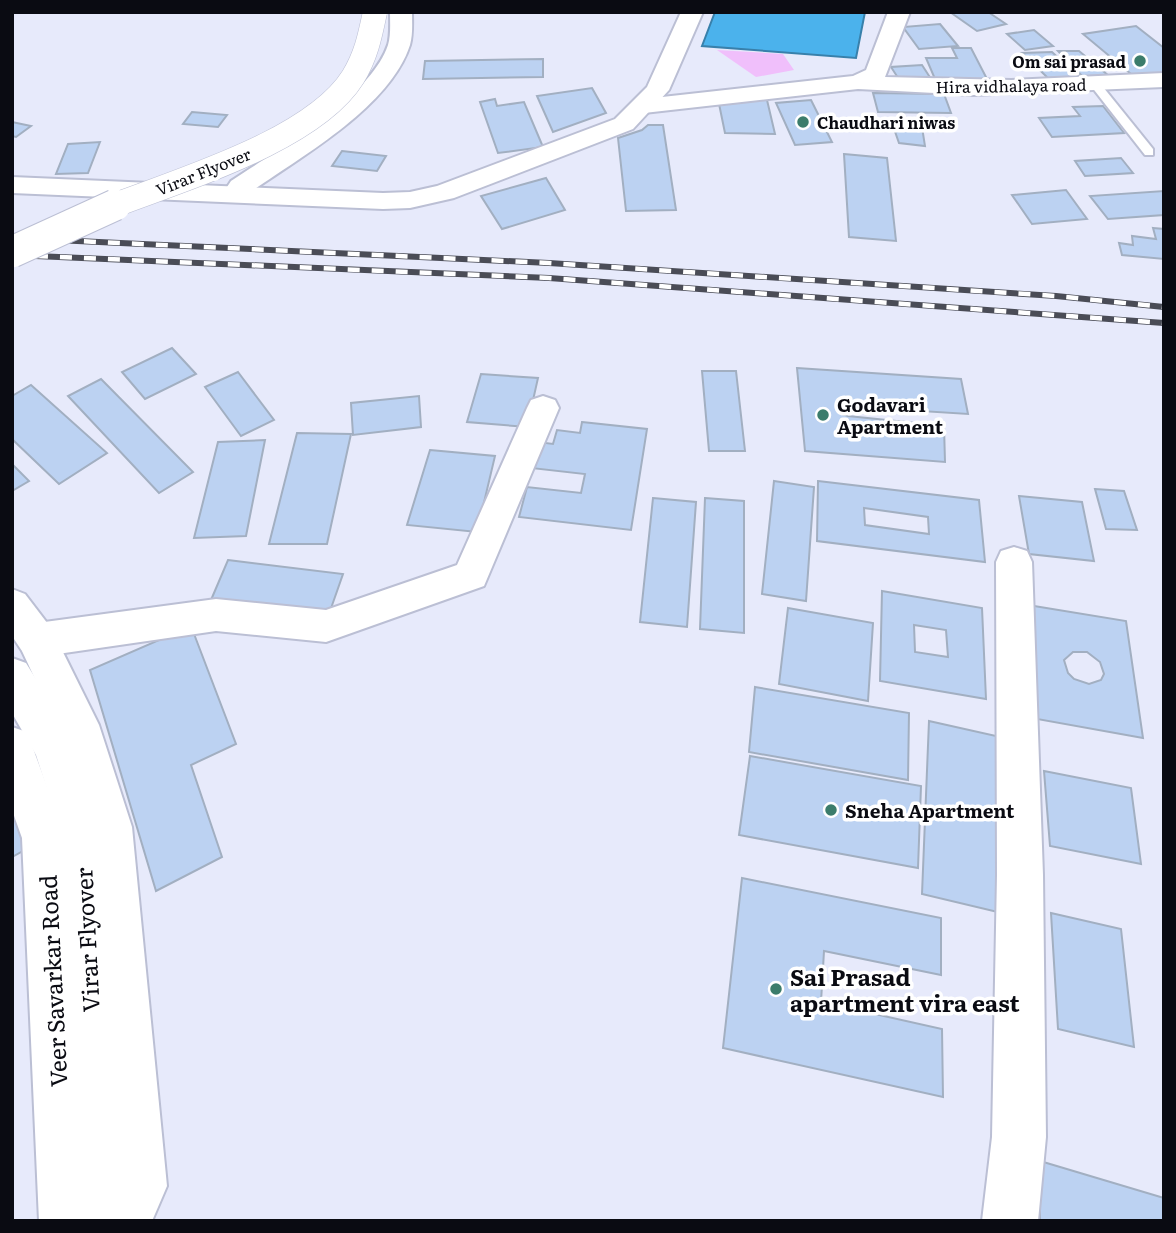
<svg xmlns="http://www.w3.org/2000/svg" width="1176" height="1233" font-family="Literata,serif">
  <rect width="100%" height="100%" fill="#e7eafb"/>
  <!-- green -->
  <polygon fill="#f0bffb" points="717,50 783,54 794,70 756,77"/>
  <!-- water -->
  <polygon fill="#4bb2ec" stroke="#3880ab" stroke-width="2" points="715,12 865,12 856,58 702,46"/>
  <!-- building -->
  <g fill="#bcd2f2" stroke="#a2afc1" stroke-width="2" fill-rule="evenodd">
    <polygon points="950,12 988,12 1006,24 977,31"/>
    <polygon points="940,24 958,46 919,49 903,27"/>
    <polygon points="1136,26 1164,48 1164,75 1137,79 1083,34"/>
    <polygon points="1034,30 1053,46 1025,50 1007,34"/>
    <polygon points="952,48 971,48 987,79 935,79 926,58 957,58"/>
    <polygon points="1058,51 1079,51 1109,76 1082,76"/>
    <polygon points="1052,52 1079,77 1051,81 1022,53"/>
    <polygon points="543,59 543,77 423,79 425,61"/>
    <polygon points="922,65 933,82 902,84 891,67"/>
    <polygon points="592,88 606,113 553,132 537,96"/>
    <polygon points="873,93 944,94 951,113 878,112"/>
    <polygon points="495,99 497,106 524,102 543,147 498,153 480,102"/>
    <polygon points="718,99 767,100 775,134 725,133"/>
    <polygon points="811,100 832,142 795,145 776,103"/>
    <polygon points="1103,106 1124,133 1052,137 1039,118 1080,116 1073,107"/>
    <polygon points="192,112 227,115 218,127 183,124"/>
    <polygon points="891,120 921,121 925,146 899,143"/>
    <polygon points="12,122 31,126 16,137 12,136"/>
    <polygon points="648,125 663,125 676,210 626,211 618,138 642,130"/>
    <polygon points="100,142 88,173 56,174 68,144"/>
    <polygon points="342,151 386,156 377,171 332,166"/>
    <polygon points="844,154 887,158 896,241 849,237"/>
    <polygon points="1121,158 1133,173 1085,176 1075,161"/>
    <polygon points="546,178 565,210 502,229 481,196"/>
    <polygon points="1066,190 1087,219 1032,224 1012,195"/>
    <polygon points="1164,191 1164,215 1108,219 1090,196"/>
    <polygon points="1153,228 1164,229 1164,259 1122,255 1119,243 1133,245 1132,236 1156,239"/>
    <polygon points="172,348 196,374 145,399 122,372"/>
    <polygon points="797,368 961,379 968,414 842,406 842,414 848,416 944,426 945,462 805,451"/>
    <polygon points="702,371 736,371 745,451 709,451"/>
    <polygon points="238,372 274,420 241,436 205,387"/>
    <polygon points="481,374 538,378 527,427 467,422"/>
    <polygon points="101,379 193,472 159,493 68,396"/>
    <polygon points="31,385 107,453 59,484 12,439 12,396"/>
    <polygon points="419,396 421,427 353,435 351,403"/>
    <polygon points="582,422 647,429 631,530 519,517 527,487 581,493 585,474 531,468 538,442 553,444 557,430 580,433"/>
    <polygon points="297,433 351,434 327,544 269,544"/>
    <polygon points="265,440 246,536 194,538 218,442"/>
    <polygon points="430,450 495,456 477,532 407,525"/>
    <polygon points="12,464 29,481 12,491"/>
    <polygon points="774,481 814,487 806,601 762,594"/>
    <path d="M 818,481 L 979,500 L 985,562 L 817,541 ZM 864,508 L 928,517 L 929,534 L 865,525 Z"/>
    <polygon points="1095,489 1124,491 1137,530 1106,529"/>
    <polygon points="1019,496 1082,502 1094,561 1029,554"/>
    <polygon points="653,498 696,502 687,627 640,622"/>
    <polygon points="705,498 744,501 744,633 700,629"/>
    <polygon points="228,560 343,574 329,614 211,600"/>
    <path d="M 882,591 L 982,608 L 986,699 L 880,681 ZM 914,625 L 946,630 L 948,657 L 915,652 Z"/>
    <path d="M 1028,605 L 1126,621 L 1143,738 L 1037,719 ZM 1073,652 L 1087,652 L 1100,662 L 1104,674 L 1101,680 L 1089,684 L 1074,679 L 1068,673 L 1064,660 Z"/>
    <polygon points="788,608 873,623 868,701 779,684"/>
    <polygon points="191,626 236,744 191,765 222,857 156,891 90,670"/>
    <polygon points="755,687 909,713 908,780 749,752"/>
    <polygon points="929,721 1005,738 1006,914 922,894"/>
    <polygon points="750,756 921,786 918,868 739,835"/>
    <polygon points="1044,771 1131,788 1141,864 1050,846"/>
    <polygon points="12,802 30,847 12,857"/>
    <polygon points="742,878 941,918 941,975 824,951 821,1002 942,1029 943,1097 723,1048"/>
    <polygon points="1051,913 1121,929 1134,1047 1058,1029"/>
    <polygon points="1040,1161 1164,1198 1164,1221 1040,1221"/>
  </g>
  <g fill="none" stroke-linecap="round" stroke-linejoin="round">
    <!-- lane casing -->
    <g stroke="#bbbfd4" stroke-width="4">
      <polygon id="lane" points="1091,82 1099,82 1153,149 1153,155 1145,155 1091,86"/>
    </g>
    <!-- street casing -->
    <g stroke="#bbbfd4" stroke-width="4">
      <g id="street">
        <path d="M 390,12 L 412,12 C 412,23 413,34 410,45 C 390,107 301,157 249,193 L 240,195 L 231,193 L 227,187 L 231,181 C 277,150 370,98 388,45 C 391,35 390,23 390,12 Z"/>
        <polygon points="888,12 910,12 885,77 1011,80 1164,73 1164,87 973,95 858,89 644,113 635,111 632,106 635,101 644,99 853,76 866,70"/>
        <polygon points="543,396 555,400 559,408 484,586 326,642 216,631 37,657 23,652 17,640 23,628 37,623 216,599 326,610 457,565 527,408 531,400"/>
        <polygon points="1014,547 1027,551 1032,562 1043,875 1046,1137 1038,1221 982,1221 992,1137 997,875 996,562 1001,551"/>
      </g>
    </g>
    <!-- secondary casing -->
    <g stroke="#bbbfd4" stroke-width="4">
      <g id="secondary">
        <polygon points="681,12 703,12 669,90 633,129 454,198 410,208 383,209 12,193 12,177 383,193 410,192 437,186 615,119 647,87"/>
        <polygon points="12,658 26,663 70,734 101,820 126,1149 125,1221 69,1221 72,1149 57,820 36,755 12,713"/>
      </g>
    </g>
    <!-- primary casing -->
    <g stroke="#bbbfd4" stroke-width="4">
      <polygon id="primary" points="12,589 25,594 51,628 99,725 132,827 167,1186 152,1221 39,1221 22,838 12,810 12,727 27,732 66,838 95,1220 112,1182 88,827 57,726 22,651 12,636"/>
    </g>
    <!-- lane -->
    <use href="#lane" fill="#fff" fill-rule="evenodd"/>
    <!-- street -->
    <use href="#street" fill="#fff" fill-rule="evenodd"/>
    <!-- secondary -->
    <use href="#secondary" fill="#fff" fill-rule="evenodd"/>
    <!-- primary -->
    <use href="#primary" fill="#fff" fill-rule="evenodd"/>
    <!-- rail casing -->
    <g stroke="#4a4c56" stroke-width="6">
      <g id="rail">
        <polyline points="12,238 549,263 1056,296 1164,307"/>
        <polyline points="12,255 549,278 1164,323"/>
      </g>
    </g>
    <!-- rail -->
    <use href="#rail" stroke="#fff" stroke-width="4.5" stroke-dasharray="12" stroke-linecap="butt"/>
    <!-- secondary-bridge-far1 casing -->
    <g stroke="#bbbfd4" stroke-width="25" stroke-linecap="butt">
      <path id="secondary-bridge-far1" d="M 110,207 C 179,180 313,141 353,77 C 366,56 370,36 375,12"/>
    </g>
    <!-- secondary-bridge casing -->
    <g stroke="#bbbfd4" stroke-width="33" stroke-linecap="butt">
      <polyline id="secondary-bridge" points="12,252 115,205"/>
    </g>
    <!-- secondary-bridge-far1 -->
    <use href="#secondary-bridge-far1" stroke="#fff" stroke-width="24"/>
    <!-- secondary-bridge -->
    <use href="#secondary-bridge" stroke="#fff" stroke-width="31"/>
  </g>
  <!-- markers -->
  <g fill="#3b7c6b" stroke="#fff" stroke-width="2.5">
    <circle cx="1140" cy="61" r="7"/>
    <circle cx="803" cy="122" r="7"/>
    <circle cx="823" cy="415" r="7"/>
    <circle cx="831" cy="810" r="7"/>
    <circle cx="776" cy="989" r="7"/>
  </g>
  <g text-anchor="middle" dominant-baseline="central" stroke-width="7" stroke-linejoin="round" paint-order="stroke">
    <!-- far-poi labels -->
    <g font-size="16" font-weight="bold" fill="#0a0b12" stroke="#fff" text-anchor="end">
      <text x="1126" y="61">Om sai prasad</text>
      <text x="817" y="122" text-anchor="start">Chaudhari niwas</text>
    </g>
    <!-- far-street labels -->
    <g font-size="16" fill="#0a0b12" stroke="#fff">
      <text transform="translate(1011 85) rotate(-1)">Hira vidhalaya road</text>
      <text transform="translate(203 171) rotate(-22)">Virar Flyover</text>
    </g>
    <!-- poi labels -->
    <g font-size="19" font-weight="bold" fill="#0a0b12" stroke="#fff" text-anchor="start">
      <text x="837" y="404">Godavari<tspan x="837" dy="22">Apartment</tspan></text>
      <text x="845" y="810">Sneha Apartment</text>
    </g>
    <!-- near-street labels -->
    <g font-size="23" fill="#0a0b12" stroke="#fff">
      <text transform="translate(86 940) rotate(-93)">Virar Flyover</text>
      <text transform="translate(52 981) rotate(-93)">Veer Savarkar Road</text>
    </g>
    <!-- near-poi labels -->
    <g font-size="23" font-weight="bold" fill="#0a0b12" stroke="#fff" text-anchor="start">
      <text x="790" y="976">Sai Prasad<tspan x="790" dy="26">apartment vira east</tspan></text>
    </g>
  </g>
  <!-- border -->
  <rect width="1176" height="1233" fill="none" stroke="#0a0b12" stroke-width="28"/>
</svg>
